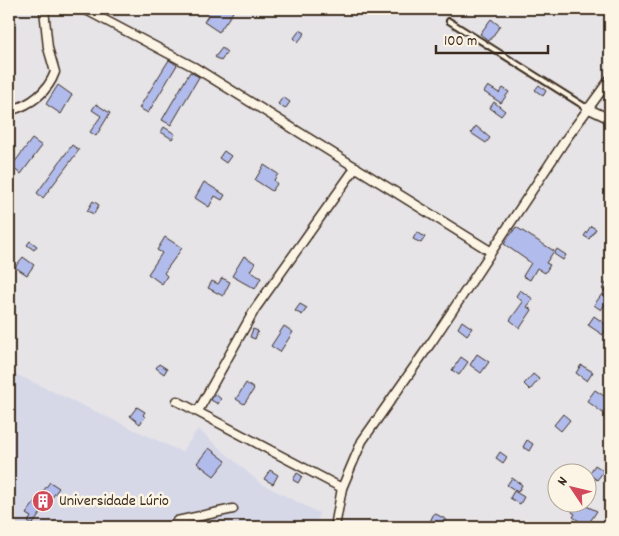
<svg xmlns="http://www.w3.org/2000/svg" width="619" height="536" font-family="Dekko,sans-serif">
  <rect width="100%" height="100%" fill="#e6e4e7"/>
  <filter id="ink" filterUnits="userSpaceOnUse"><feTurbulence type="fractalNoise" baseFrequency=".02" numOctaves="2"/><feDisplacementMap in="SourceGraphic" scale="10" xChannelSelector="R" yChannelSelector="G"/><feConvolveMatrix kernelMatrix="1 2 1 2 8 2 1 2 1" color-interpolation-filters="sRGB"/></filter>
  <g filter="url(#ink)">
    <!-- built -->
    <polygon fill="#d6d8e8" points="9,371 182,452 198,429 260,483 319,513 316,527 9,527"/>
    <!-- building -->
    <g fill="#b1bcec" stroke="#3b2a1e">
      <polygon points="201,9 228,9 233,12 219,32 204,22 209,14"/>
      <polygon points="491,19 500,26 489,41 480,34"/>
      <polygon points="300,30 305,33 298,42 294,38"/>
      <polygon points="222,48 227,52 221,61 215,57"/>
      <polygon points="169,60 177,65 148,113 139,108"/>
      <polygon points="190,72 199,77 171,125 162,120"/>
      <polygon points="58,85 72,95 61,114 46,104"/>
      <polygon points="539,85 546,91 543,96 535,90"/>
      <polygon points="488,86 499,93 503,88 509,92 501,103 484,92"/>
      <polygon points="283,97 290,102 285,109 278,104"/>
      <polygon points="494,102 505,111 501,116 490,108"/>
      <polygon points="96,104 110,113 96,136 90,132 101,116 92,110"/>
      <polygon points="476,126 490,138 486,143 471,133"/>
      <polygon points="164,127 175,134 172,139 161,132"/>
      <polygon points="32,139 42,146 21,174 11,167"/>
      <polygon points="72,145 79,150 43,198 37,193"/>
      <polygon points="224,151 231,156 226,163 219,158"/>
      <polygon points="264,165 278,174 274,180 277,184 272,191 255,180"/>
      <polygon points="204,182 225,195 222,200 215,196 209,207 195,198"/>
      <polygon points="93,201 99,205 94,214 87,211"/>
      <polygon points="610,224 610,239 603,235"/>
      <polygon points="591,226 596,229 589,239 584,236"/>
      <polygon points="516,227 554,251 546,263 550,265 545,273 537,268 530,280 523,276 531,263 504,244"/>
      <polygon points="417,232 425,237 421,243 413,239"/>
      <polygon points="165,237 182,248 164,273 167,276 162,284 148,274 162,253 157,250"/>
      <polygon points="30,241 37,246 34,250 27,245"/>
      <polygon points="557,249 566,255 563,260 554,254"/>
      <polygon points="244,256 255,263 250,271 261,278 255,289 232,276"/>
      <polygon points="23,257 34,265 27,275 15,267"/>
      <polygon points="222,278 230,282 223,296 208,288 212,281 218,284"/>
      <polygon points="606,283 610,287 610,295 602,289"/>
      <polygon points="520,290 533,299 527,307 532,310 520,328 510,320 523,302 516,296"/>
      <polygon points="602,294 609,299 601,310 594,305"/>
      <polygon points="300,304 307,308 302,315 295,311"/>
      <polygon points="594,316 608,326 603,335 588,325"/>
      <polygon points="462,321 472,328 467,335 458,328"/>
      <polygon points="284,326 293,332 280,352 271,346"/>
      <polygon points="253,329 258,331 255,339 250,337"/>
      <polygon points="477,354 489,362 481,373 470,365"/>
      <polygon points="461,357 468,362 459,375 452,370"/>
      <polygon points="159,364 167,369 164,374 156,368"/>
      <polygon points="581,365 593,372 587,381 576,373"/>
      <polygon points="533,374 539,379 530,390 524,384"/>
      <polygon points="246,383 254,389 244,404 236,399"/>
      <polygon points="595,390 610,400 603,413 587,401"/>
      <polygon points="215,394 221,399 218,404 211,400"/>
      <polygon points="137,407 145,412 143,415 145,417 140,424 130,416"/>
      <polygon points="563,414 570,420 561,431 554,425"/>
      <polygon points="527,440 533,444 529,451 523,447"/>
      <polygon points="209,448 226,461 214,476 197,463"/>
      <polygon points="500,452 507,457 503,463 496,458"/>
      <polygon points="595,465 604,471 597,480 589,474"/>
      <polygon points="270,470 278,475 273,484 264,479"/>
      <polygon points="297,473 302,476 298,483 293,480"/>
      <polygon points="512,478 522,485 518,492 507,485"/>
      <polygon points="50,482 59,488 32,525 28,522 31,517 26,514"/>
      <polygon points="514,491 524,497 520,504 510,498"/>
      <polygon points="582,504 597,511 587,526 573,517 575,514 572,512 576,506 579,508"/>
      <polygon points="434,513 447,520 443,527 436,527 429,524"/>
    </g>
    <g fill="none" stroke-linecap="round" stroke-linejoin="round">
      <!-- service casing -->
      <g stroke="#3b2a1e" stroke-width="8">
        <polyline id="service" points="449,21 587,108"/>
      </g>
      <!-- minor casing -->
      <g stroke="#3b2a1e" stroke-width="11">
        <g id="minor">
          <polyline points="84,9 194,67 490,251"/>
          <polyline points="587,108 610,119"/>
          <path d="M 9,111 C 30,105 47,94 55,72 L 48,48 L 44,9"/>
          <polyline points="177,401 342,488"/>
          <polyline points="198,411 255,309 356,167"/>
          <polyline points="172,527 177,521 233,509"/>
          <polyline points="335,527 342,488 362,441 433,340 566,139 610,79"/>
        </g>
      </g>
      <!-- service -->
      <use href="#service" stroke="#fcf5e5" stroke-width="4"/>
      <!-- minor -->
      <use href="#minor" stroke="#fcf5e5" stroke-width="8"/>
    </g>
  </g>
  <!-- icons -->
  <defs>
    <g id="building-disc" transform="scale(1.125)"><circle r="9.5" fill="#d1495b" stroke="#fcf5e5"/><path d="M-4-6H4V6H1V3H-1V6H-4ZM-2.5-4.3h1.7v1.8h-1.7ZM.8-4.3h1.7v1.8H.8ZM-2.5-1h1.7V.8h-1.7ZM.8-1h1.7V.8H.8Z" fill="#fff"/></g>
  </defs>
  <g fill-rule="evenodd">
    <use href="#building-disc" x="43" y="501"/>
  </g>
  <g text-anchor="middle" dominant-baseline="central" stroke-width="5" stroke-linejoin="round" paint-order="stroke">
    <!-- poi labels -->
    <g font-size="16" fill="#3b2a1e" stroke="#fcf5e5" text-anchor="start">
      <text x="59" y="501">Universidade Lúrio</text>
    </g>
  </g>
  <!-- margin -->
  <rect width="619" height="536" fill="none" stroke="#fcf5e5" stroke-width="30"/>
  <rect x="15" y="15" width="589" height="506" fill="none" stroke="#3b2a1e" stroke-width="2" filter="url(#ink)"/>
  <!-- north arrow -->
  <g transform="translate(572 488) rotate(305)"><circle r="24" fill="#fcf5e5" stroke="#afa495"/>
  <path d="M0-4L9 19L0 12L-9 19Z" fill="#d1495b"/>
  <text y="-8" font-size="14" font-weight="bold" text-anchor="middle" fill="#3b2a1e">N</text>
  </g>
  <!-- scale -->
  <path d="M436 45v8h112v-8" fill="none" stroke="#3b2a1e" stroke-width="2.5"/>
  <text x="444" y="45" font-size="15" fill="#3b2a1e" stroke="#fcf5e5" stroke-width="4" paint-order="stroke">100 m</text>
</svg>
